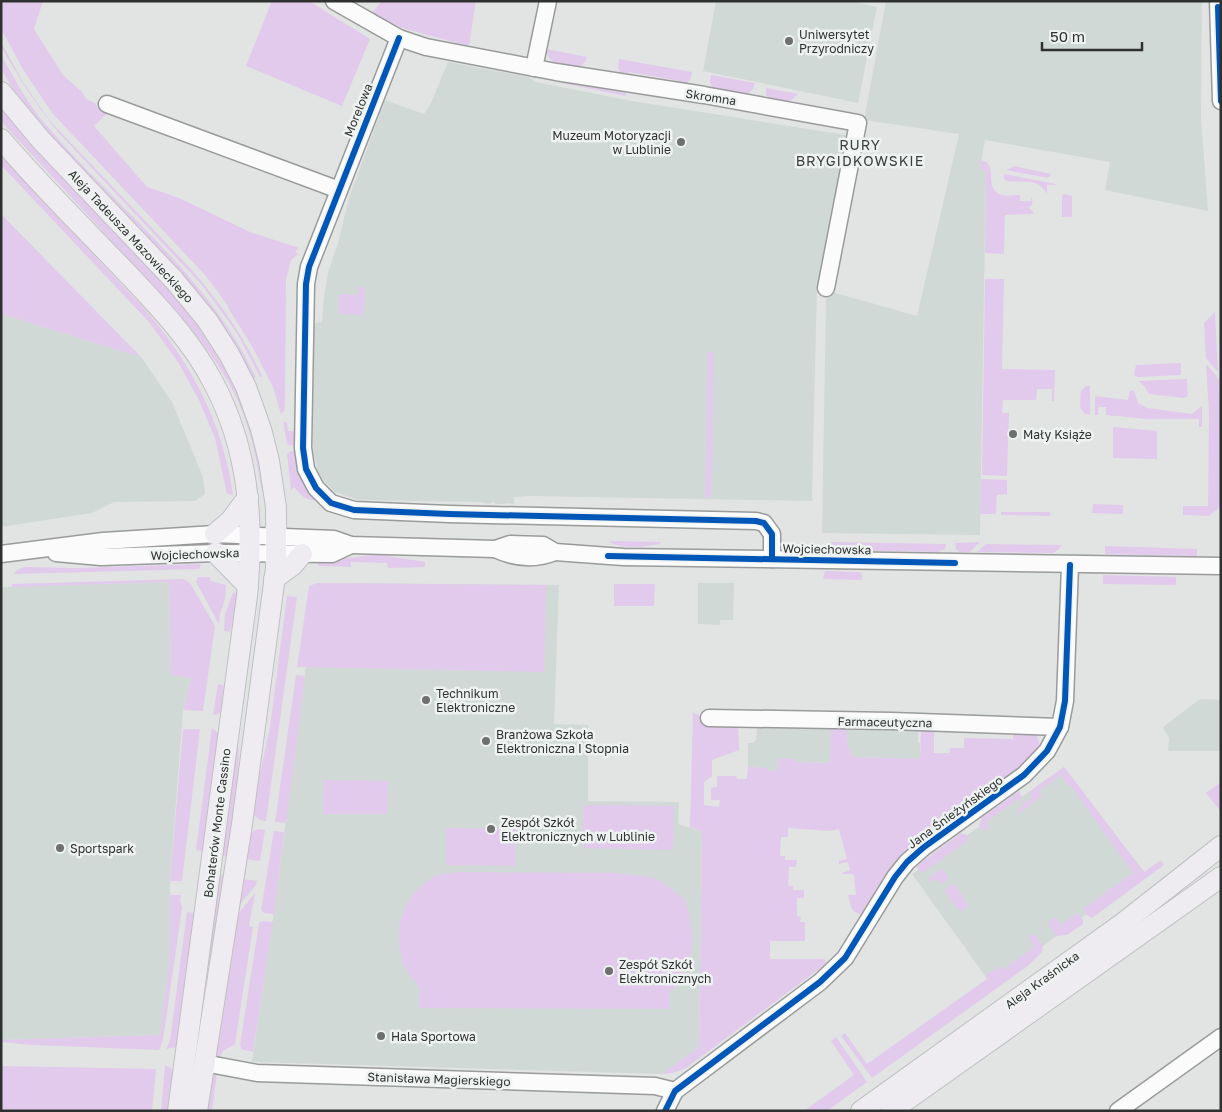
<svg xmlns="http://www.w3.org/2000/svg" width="1222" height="1112" font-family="'Golos Text',sans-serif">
  <rect width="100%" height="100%" fill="#e2e4e3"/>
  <!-- built -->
  <g fill="#d1d9d6">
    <polygon points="716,1 851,1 877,7 858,103 703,71"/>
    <polygon points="886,1 1202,1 1201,118 1208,211 1105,190 1110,162 985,140 980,169 986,170 980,535 822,533 826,300 832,292 917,316 959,134 864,120"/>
    <polygon points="448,62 529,77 536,82 632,101 852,136 820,284 817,284 812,496 813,501 530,496 514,497 514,504 506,503 504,504 495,504 494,502 488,504 481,502 358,500 335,492 325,482 317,470 313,450 314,323 322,322 324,296 329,269 338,243 349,198 385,100 424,114 431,103"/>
    <polygon points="1,314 141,357 172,402 203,477 205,494 195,501 114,502 92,513 1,527"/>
    <polygon points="169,582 171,675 191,678 183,710 170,881 170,956 160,1035 1,1040 1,587"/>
    <polygon points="317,583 559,585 554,724 588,725 588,801 679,802 678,824 702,831 699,1047 662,1074 252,1062 273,918"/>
    <polygon points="698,583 734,583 733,620 720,620 720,625 698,624"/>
    <polygon points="1200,699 1221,700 1221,751 1168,751 1169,738 1163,727"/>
    <polygon points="757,727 831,729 830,763 796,762 778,759 778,771 766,771 767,768 748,767 748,743 753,743 756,740"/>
    <polygon points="847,729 918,730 918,743 920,743 920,759 852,757 847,742"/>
    <polygon points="1064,767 1144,872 991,984 912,874"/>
  </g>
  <!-- green -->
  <g fill="#e1caeb">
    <polygon points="1,1 43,1 34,29 63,75 82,92 86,99 95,103 98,108 109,112 94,126 147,187 179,198 250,232 299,248 295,252 298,254 291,260 286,280 285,406 284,411 281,414 273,387 252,346 228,308 228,306 206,276 53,114 24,71 1,29"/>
    <polygon points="272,1 309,1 370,39 342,106 246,66"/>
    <polygon points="382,1 476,1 469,46 405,29 372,13"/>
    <path d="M 1,42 L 23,82 L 49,120 L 190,268 C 219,301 244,336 262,376 L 260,377 L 237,333 L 202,285 L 58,132 C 36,105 18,77 1,46 Z"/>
    <path d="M 546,49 L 587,57 L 585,62 L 579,67 C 565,68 548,65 546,49 Z"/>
    <path d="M 1,55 C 15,80 28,104 46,125 C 117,209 209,276 256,378 L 254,378 L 240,359 L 43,132 L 17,96 L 1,69 Z"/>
    <path d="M 619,59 L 692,72 L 691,78 L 686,85 L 680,86 L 675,80 L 629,72 L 624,76 C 617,72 618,66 619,59 Z"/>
    <polygon points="711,75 755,83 753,89 745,96 712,88 710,81"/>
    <polygon points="563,81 624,90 626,96 561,83"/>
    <polygon points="766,88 798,94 789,102 772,100 766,95"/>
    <path d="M 1,105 L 166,282 L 207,333 L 241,396 L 251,421 L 267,492 L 262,492 C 257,460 250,426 236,397 C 220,363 196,334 172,306 L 9,130 L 1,121 Z"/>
    <path d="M 1,156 L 140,304 C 189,358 223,422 233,495 L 227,494 L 215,438 L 199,400 L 178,362 L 149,322 L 1,165 Z"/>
    <path d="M 981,160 C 999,164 984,186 999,194 C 1005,197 1014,195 1020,195 L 1020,201 L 1031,201 L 1031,197 C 1034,202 1032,204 1029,208 L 1033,212 L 1033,214 L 1005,215 L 1004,254 L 985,253 L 986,171 L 980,169 Z"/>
    <polygon points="1014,166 1051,174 1048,178 1006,170"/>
    <path d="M 1004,174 L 1056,184 L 1056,185 L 1047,185 L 1047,194 C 1038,177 1022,183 1007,181 L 1004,179 Z"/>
    <polygon points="1064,194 1072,196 1072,217 1062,217 1062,196"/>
    <polygon points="1,214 141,357 1,314"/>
    <polygon points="985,279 1004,279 1002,369 1055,370 1054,401 1052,401 1052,389 1037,389 1036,400 1003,400 1002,413 1009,413 1007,476 982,475"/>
    <polygon points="358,287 365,287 364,315 339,314 339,294 357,295"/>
    <polygon points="1215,312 1218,372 1206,358 1204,323"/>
    <polygon points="708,352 714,352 711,497 705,497"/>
    <polygon points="1181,363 1181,375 1138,377 1134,375 1136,365"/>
    <polygon points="1206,364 1219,379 1221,415 1221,506 1209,516 1183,515 1183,506 1208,506 1209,414"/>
    <polygon points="1187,379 1188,396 1184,398 1149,394 1144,386 1139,381"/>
    <polygon points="1086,386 1090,386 1090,415 1084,413 1080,407 1081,391"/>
    <polygon points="1130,390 1134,391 1138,403 1147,408 1192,414 1202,406 1202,427 1199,427 1199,419 1148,419 1106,415 1106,407 1098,407 1098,415 1095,415 1095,396 1128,400"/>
    <polygon points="283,422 287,422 288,431 297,431 295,445 291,446 287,444"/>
    <polygon points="1113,427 1157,431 1157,459 1113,458"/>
    <path d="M 291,451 L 294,451 C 296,455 296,461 297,466 C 301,480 308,490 318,500 C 305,501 302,496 294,487 L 291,490 L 287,454 Z"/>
    <polygon points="981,479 1007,480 1007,494 997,495 996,514 980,514"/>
    <polygon points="1093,504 1123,505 1123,514 1092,513"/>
    <polygon points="1001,512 1050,512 1050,516 1001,515"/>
    <path d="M 608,541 L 612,541 L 661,542 L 660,544 C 644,547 622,550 608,541 Z"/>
    <polygon points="830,542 833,542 946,544 945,549 938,552 837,550 832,547"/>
    <polygon points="980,542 970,552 959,552 956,549 955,543"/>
    <polygon points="986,544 1062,545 1058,550 1053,553 977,552"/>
    <polygon points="1105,546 1197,549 1197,556 1105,554"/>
    <polygon points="372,555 382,555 425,562 425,567 388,568 387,563 351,562 351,567 318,566 318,562"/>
    <polygon points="201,564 199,569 14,574 17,570 24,567 74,568"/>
    <polygon points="825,571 860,572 862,574 862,580 823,579"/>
    <polygon points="1103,575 1176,577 1176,585 1103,584"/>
    <polygon points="198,577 210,577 210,581 226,585 225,599 220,614 219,624 196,582"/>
    <polygon points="183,579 190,583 215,626 203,711 183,710 191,678 171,675 169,582 12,587 12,584"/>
    <polygon points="317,583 546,585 544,672 297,667 309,586"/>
    <polygon points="614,584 655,584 654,606 614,606"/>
    <polygon points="238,592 239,597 230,632 224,631 225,614 233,593"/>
    <path d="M 287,596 L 297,597 L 266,821 C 259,820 255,818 252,811 L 270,727 Z"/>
    <polygon points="296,675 305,676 286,823 275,822"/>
    <polygon points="218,684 223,685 225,706 219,714 213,715"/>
    <path d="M 693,712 L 709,721 L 738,721 L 739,750 L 712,760 L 712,776 L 704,782 L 704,805 L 719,807 L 720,800 L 711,800 L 711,788 L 717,787 L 717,776 L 736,776 L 737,779 L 747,779 L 748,767 L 767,768 L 767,771 L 777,771 L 778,759 L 796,759 L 797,762 L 830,763 L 831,729 L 847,729 L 847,742 L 852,757 L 920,759 L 921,730 L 934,730 L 934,753 L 950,753 L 950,748 L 964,748 L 964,738 L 1013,739 L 1013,729 L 1035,733 C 1044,746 1037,753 1028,762 L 913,845 L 894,863 L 862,914 C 850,913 851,906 848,895 L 856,895 L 854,876 L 852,874 L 842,874 L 842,873 L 850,870 L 848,862 L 839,864 L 839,861 L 847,859 L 839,829 L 830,831 L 788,828 L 788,837 L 781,837 L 780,856 L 785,856 L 785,860 L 797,860 L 796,867 L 789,867 L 788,886 L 793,886 L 793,890 L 804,890 L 804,898 L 797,898 L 797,916 L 801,917 L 800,922 L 805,922 L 805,941 L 770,941 L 770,959 L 824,959 L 826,962 L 822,967 L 686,1068 L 673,1073 L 662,1074 L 699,1047 L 702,831 L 690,827 Z"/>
    <polygon points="212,728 219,734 205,852 196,850"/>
    <polygon points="183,729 200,729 182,881 170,881"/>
    <polygon points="235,747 239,748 235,817 229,857 221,855"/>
    <polygon points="1064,767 1144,872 1161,860 1164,865 1092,918 1088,916 1083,909 1133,873 1070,785 1068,786 1061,775 1039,791 1042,796 1018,814 1016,811 1024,806 1019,799 986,822 989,827 984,831 979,825 982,817 1019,791 1022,797 1021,798 1024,803 1032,797 1029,792"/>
    <polygon points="324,780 388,781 387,814 323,814"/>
    <polygon points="1221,782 1221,812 1206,793"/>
    <polygon points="583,805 674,806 673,850 583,848"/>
    <polygon points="446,828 515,829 515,866 446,865"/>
    <path d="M 259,829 L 265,830 L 260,861 L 246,859 C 247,847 245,832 259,829 Z"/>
    <polygon points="274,831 284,832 274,914 264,913 261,910"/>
    <polygon points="961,833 967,835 968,839 966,842 924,872 919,871 917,867 920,863"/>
    <polygon points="942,868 949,878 940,884 936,879 929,883 928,879"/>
    <path d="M 457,872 L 615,873 L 644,876 L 661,881 L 685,900 L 689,913 L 693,938 L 690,963 L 681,982 L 669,992 L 670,1009 L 419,1008 L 420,988 C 413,979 404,970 402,959 C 393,925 405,890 438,875 C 444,873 451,873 457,872 Z"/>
    <polygon points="218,875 226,876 213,958 207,958"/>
    <polygon points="242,879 257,881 256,885 237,908"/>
    <polygon points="953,883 969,905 960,912 944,890"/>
    <polygon points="255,893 249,926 253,927 235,1044 223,1051 219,1059 215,1053 235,918"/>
    <polygon points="170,895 181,895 180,901 182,908 163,1040 159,1050 32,1045 1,1042 1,1040 160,1035 170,956"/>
    <polygon points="187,912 194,913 195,916 180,1039 176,1047 166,1049 170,1041"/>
    <polygon points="1078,913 1083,920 1083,924 1067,935 1056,936 1048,925 1049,922 1055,917 1061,925"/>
    <polygon points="263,921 273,922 253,1052 241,1049 240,1045 259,923"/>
    <polygon points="1031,935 1035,935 1043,945 1042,952 1029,965 872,1078 841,1036 845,1033 867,1064 987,979 985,976 999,966 1003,970 1035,946 1028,937"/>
    <polygon points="836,1037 867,1082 827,1111 804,1111 854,1075 831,1041"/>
    <polygon points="165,1065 171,1068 174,1073 170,1111 161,1111"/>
    <polygon points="1,1066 156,1069 152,1111 1,1111"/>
    <polygon points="215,1073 217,1073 212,1111 206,1111 212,1076"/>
  </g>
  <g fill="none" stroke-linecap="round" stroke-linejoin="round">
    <!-- minor casing -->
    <g stroke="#999b9a" stroke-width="19">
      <g id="minor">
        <polyline points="334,1 399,38 426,47 556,72 704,95 858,123 826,288"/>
        <polyline points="1218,1 1221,101"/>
        <polyline points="399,38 309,267 306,284 303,448 306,469 316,488 331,503 354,510 449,514 756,521 764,523 772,534 772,559"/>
        <polyline points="534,68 548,1"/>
        <polyline points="107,104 339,190"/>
        <path d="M 495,549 C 514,558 535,560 555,552"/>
        <polyline points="56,553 101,557 216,553 332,554 351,545"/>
        <polyline points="1,554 103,541 215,534 334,539 351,545 495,549 510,544 543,545 555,552 623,557 1221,566"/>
        <polyline points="709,718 892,721 1060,727"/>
        <polyline points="204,1063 257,1073 655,1086 675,1091"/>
        <polyline points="665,1111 675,1091 820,982 845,958 895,877 907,862 924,847 1024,775 1047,751 1060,727 1065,701 1070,565"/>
        <polyline points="1118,1111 1221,1037"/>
      </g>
    </g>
    <!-- major casing -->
    <g stroke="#bfc1c0" stroke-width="22">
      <g id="major">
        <polyline points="1,92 41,140 174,280 207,320 229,354 246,387 261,429 269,461 276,507 276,568 242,824 197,1111"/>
        <path d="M 1,139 C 40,185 84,228 126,272 C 158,306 191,340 213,382 C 249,449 254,521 247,596 L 178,1111"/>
        <polyline points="215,534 231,520 248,497"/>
        <polyline points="216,553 248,586"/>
        <polyline points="274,579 293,565 302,554"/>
        <polyline points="861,1111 1123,923 1221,846"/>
        <polyline points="891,1111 1221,877"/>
      </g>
    </g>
    <!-- minor -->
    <use href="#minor" stroke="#fbfbfb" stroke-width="16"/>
    <!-- major -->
    <use href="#major" stroke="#efecf1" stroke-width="20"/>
    <!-- cycleway casing -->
    <g stroke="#eef2f1" stroke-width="9">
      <g id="cycleway">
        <polyline points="1218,7 1221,101"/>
        <polyline points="399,38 309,267 306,284 303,448 306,469 316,488 331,503 354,510 449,514 756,521 764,523 772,534 772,559"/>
        <polyline points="608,556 955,563"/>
        <polyline points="665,1111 675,1091 820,982 845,958 895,877 907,862 924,847 1024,775 1047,751 1060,727 1065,701 1070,565"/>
      </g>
    </g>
    <!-- cycleway -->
    <use href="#cycleway" stroke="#0057b8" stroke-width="6"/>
  </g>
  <!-- markers -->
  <g fill="#6e706f" stroke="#eef2f1" stroke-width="2">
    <circle cx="789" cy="41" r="5"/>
    <circle cx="681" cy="142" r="5"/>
    <circle cx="1013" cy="434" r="5"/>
    <circle cx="426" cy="700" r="5"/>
    <circle cx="486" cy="741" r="5"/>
    <circle cx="491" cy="829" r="5"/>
    <circle cx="60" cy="848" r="5"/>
    <circle cx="609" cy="971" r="5"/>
    <circle cx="381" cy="1036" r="5"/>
  </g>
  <g text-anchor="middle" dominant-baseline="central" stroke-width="5" stroke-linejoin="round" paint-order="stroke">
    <!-- poi labels -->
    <g font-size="12" fill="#2f3130" stroke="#eef2f1" text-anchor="start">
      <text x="799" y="34">Uniwersytet<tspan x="799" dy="14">Przyrodniczy</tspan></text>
      <text x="671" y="135" text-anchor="end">Muzeum Motoryzacji<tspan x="671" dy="14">w Lublinie</tspan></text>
      <text x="1023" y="434">Mały Książe</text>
      <text x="436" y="693">Technikum<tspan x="436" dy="14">Elektroniczne</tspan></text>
      <text x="496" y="734">Branżowa Szkoła<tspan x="496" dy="14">Elektroniczna I Stopnia</tspan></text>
      <text x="501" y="822">Zespół Szkół<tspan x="501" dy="14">Elektronicznych w Lublinie</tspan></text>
      <text x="70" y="848">Sportspark</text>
      <text x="619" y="964">Zespół Szkół<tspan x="619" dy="14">Elektronicznych</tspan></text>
      <text x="391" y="1036">Hala Sportowa</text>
    </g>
    <!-- street labels -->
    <g font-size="12" fill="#2f3130" stroke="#eef2f1">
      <text transform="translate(711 97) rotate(9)">Skromna</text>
      <text transform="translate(358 110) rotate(-68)">Morelowa</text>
      <text transform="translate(131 236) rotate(47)">Aleja Tadeusza Mazowieckiego</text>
      <text transform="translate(827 549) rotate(1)">Wojciechowska</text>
      <text transform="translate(195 554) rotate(-2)">Wojciechowska</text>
      <text transform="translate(885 722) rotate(1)">Farmaceutyczna</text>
      <text transform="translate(955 812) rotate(-36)">Jana Śnieżyńskiego</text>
      <text transform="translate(217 823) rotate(-83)">Bohaterów Monte Cassino</text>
      <text transform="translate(1042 980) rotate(-36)">Aleja Kraśnicka</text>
      <text transform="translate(439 1079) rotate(2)">Stanisława Magierskiego</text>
    </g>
    <!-- neighbourhood labels -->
    <g font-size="14" letter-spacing="1" fill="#3b3f3e" stroke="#eef2f1">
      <text x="860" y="144">RURY<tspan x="860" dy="16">BRYGIDKOWSKIE</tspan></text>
    </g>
  </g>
  <!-- border -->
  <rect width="1222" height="1112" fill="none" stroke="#2f3130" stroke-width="5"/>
  <!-- scale -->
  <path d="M1042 42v8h100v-8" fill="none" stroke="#2f3130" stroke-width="2.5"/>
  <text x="1050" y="42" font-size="15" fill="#2f3130" stroke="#eef2f1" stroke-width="4" paint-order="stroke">50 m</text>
</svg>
